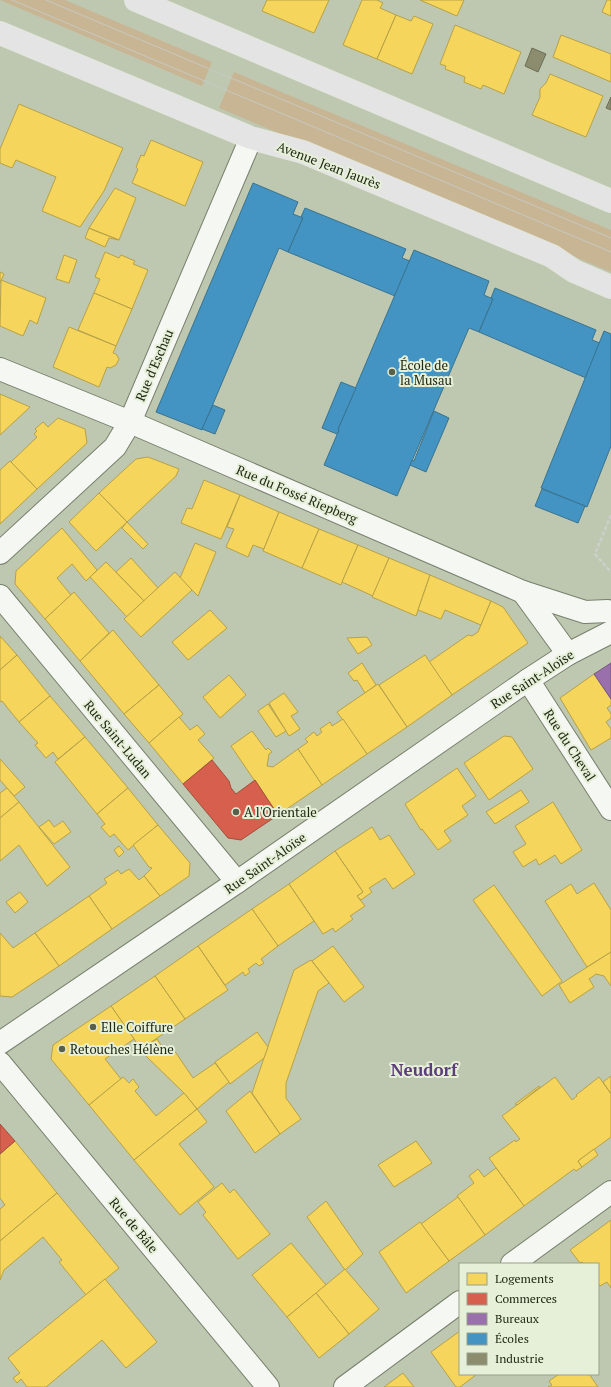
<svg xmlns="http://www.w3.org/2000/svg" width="611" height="1387" font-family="'PT Serif',serif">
  <rect width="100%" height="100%" fill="#bec8b0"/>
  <!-- green -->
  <g fill="#c8b594">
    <polygon points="0,0 65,0 212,62 202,86"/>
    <polygon points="234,72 611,230 611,272 219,108"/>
  </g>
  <!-- homes -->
  <g fill="#f6d55c" stroke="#b6a147">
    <polygon points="267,0 329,0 314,33 262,11"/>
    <polygon points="362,0 377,0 383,3 380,8 396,15 377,59 343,45"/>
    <polygon points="420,0 464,0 457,16"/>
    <polygon points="607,0 611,0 611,16 602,12"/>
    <polygon points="396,15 411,21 414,16 433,24 412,74 377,59"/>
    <polygon points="455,25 521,52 504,94 483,85 481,89 464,82 465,77 445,69 446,66 440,64"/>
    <polygon points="561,35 611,54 611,82 553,57"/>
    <polygon points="550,74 603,96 586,137 532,115 540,97 540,89 546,83"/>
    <polygon points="19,104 123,148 104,191 80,227 42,211 56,177 16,160 12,168 0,163 0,149"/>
    <polygon points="151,140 203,162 185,206 132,183 138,169 136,167 141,155 144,156"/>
    <polygon points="115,188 136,198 119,240 89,228"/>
    <polygon points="89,228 93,230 119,240 109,238 105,247 85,238"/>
    <polygon points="105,252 119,258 121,255 135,261 133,264 148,270 132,309 94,293 100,279 95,277"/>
    <polygon points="64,255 77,260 69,283 56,279"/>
    <polygon points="0,272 4,274 0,283"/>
    <polygon points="1,280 46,298 37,324 30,320 23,336 0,326"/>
    <polygon points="94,293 132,309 116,346 78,330"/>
    <polygon points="69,327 116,346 113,353 116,354 119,359 116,365 110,368 107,367 99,387 53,367"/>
    <polygon points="0,394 30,407 0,435"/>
    <polygon points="58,418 85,429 87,443 37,489 11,462 37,437 34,434 37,431 35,429 43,422 48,427"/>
    <polygon points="148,457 179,469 176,476 127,522 99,493 136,459"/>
    <polygon points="10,461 37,489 0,524 0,470"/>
    <polygon points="204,480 240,495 221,539 181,523 187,508 192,509"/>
    <polygon points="99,493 127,522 96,551 69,522"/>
    <polygon points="240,495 279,512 264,549 253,545 248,557 226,547 234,529 227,527"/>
    <polygon points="279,512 319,529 302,568 263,551"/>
    <polygon points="127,522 148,544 143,549 122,528"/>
    <polygon points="62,528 97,570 86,581 72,564 57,578 71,595 45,619 15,584 16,571"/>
    <polygon points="319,529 358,545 341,585 302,568"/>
    <polygon points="195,543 216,552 198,596 180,578"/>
    <polygon points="358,545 389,558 373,596 342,582"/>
    <polygon points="131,558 158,588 144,601 116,572"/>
    <polygon points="389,558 430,575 416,616 372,597"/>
    <polygon points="106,562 144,601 127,617 90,577"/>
    <polygon points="175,572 192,590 141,637 124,619"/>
    <polygon points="430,575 491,601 481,625 445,610 441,619 418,610"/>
    <polygon points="74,592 109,633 80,661 45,619"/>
    <polygon points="491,601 503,607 528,643 452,695 429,662 468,635 472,636 478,632"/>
    <polygon points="210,610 227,628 188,660 172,642"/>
    <polygon points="113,630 159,685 124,714 80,661"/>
    <polygon points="0,636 17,655 0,670"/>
    <polygon points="367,637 372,645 358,654 347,638"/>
    <polygon points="17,655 50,696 19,722 2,701 0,702 0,670"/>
    <polygon points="425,655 452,695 407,727 379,685"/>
    <polygon points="362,663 376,685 365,693 357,680 354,681 348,673"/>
    <polygon points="594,674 611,699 611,705 607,708 611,714 611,718 606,722 611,729 611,738 591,750 560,698"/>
    <polygon points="229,675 246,695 220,718 203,697"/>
    <polygon points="378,684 407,727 367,754 337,712"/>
    <polygon points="159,685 183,714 149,743 124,714"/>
    <polygon points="284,693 298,712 291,716 300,729 289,736 269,703"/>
    <polygon points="50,696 85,737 58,759 53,752 46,758 35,745 38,743 19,722"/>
    <polygon points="268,704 286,731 276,737 258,711"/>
    <polygon points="179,717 190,730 197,725 205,734 198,740 214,758 183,784 149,743"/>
    <polygon points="343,719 367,754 322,785 298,749 308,742 305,739 314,732 317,736 322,732 320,729 330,722 332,726"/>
    <polygon points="252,731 266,750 268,748 272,752 269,754 267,766 273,767 298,749 322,785 278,815 231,746"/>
    <polygon points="504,736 512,737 533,769 489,800 464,763"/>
    <polygon points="85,737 128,788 97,814 55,762"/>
    <polygon points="0,759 25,787 14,796 0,780"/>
    <polygon points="457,768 476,796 462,806 468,815 444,831 451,841 438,850 422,829 421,830 405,804"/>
    <polygon points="7,788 19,802 0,818 0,793"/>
    <polygon points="128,788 158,825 128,850 114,834 110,837 101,827 105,824 97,814"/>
    <polygon points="521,790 529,802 495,824 486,812"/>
    <polygon points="19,802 70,867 47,886 19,845 0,861 0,818"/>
    <polygon points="553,802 582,850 561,864 555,855 539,865 536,859 523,867 513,852 526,844 515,826"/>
    <polygon points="49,820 54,827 63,821 71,832 54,844 39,827"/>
    <polygon points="158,825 190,863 189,876 160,896 144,876 152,868 149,867 133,845"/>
    <polygon points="372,827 380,840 389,835 415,874 393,889 385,878 369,888 372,892 361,900 357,896 363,892 335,851"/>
    <polygon points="119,846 124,852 119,857 114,850"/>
    <polygon points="335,851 363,892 357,896 365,906 350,916 353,919 335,932 333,928 323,934 289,884"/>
    <polygon points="129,869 139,880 144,876 160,896 112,929 89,896 107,883 104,879 118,870 121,874"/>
    <polygon points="594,883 611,910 611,952 587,967 545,901 571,884 577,894"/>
    <polygon points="289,884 314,921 278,946 252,909"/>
    <polygon points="494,885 562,981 542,996 473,900"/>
    <polygon points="20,892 28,902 15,913 6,902"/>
    <polygon points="89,896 112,929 59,966 35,933"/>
    <polygon points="252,909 278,946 261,959 264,963 259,966 256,963 248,969 250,972 245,976 243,972 225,985 198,946"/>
    <polygon points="0,933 13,948 35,933 59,966 12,997 0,996"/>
    <polygon points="198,946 228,990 185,1019 155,976"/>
    <polygon points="333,946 364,987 344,1002 312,961"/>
    <polygon points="611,952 611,986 604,976 596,974 589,979 594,987 570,1003 559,985"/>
    <polygon points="311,960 329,983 318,991 286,1083 286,1098 301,1119 280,1134 252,1093 294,970"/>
    <polygon points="155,976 185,1019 141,1049 111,1006"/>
    <polygon points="111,1006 134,1039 105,1059 121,1079 89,1105 51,1059 53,1045"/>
    <polygon points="257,1032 268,1047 264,1058 230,1084 215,1062"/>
    <polygon points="157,1039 167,1054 174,1050 193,1078 215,1063 229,1082 197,1109 184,1093 147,1057 141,1049"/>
    <polygon points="611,1076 611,1094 603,1082"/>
    <polygon points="123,1077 129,1083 133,1079 139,1087 135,1091 156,1116 184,1093 197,1109 134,1160 89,1105"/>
    <polygon points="555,1077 572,1100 577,1096 576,1095 599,1077 611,1094 611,1137 578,1161 582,1167 576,1171 574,1169 524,1206 489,1158 515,1140 516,1142 520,1139 502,1116"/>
    <polygon points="539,1086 540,1087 517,1105 515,1104"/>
    <polygon points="250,1091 280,1134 255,1153 226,1111"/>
    <polygon points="197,1109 207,1122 179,1144 214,1187 180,1215 134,1160"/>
    <polygon points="15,1141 57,1193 0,1241 0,1209 5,1205 0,1198 0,1154"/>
    <polygon points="416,1141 432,1163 394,1187 378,1165"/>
    <polygon points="594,1149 598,1155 582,1167 578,1161"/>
    <polygon points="496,1168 524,1206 485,1235 457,1196 474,1183 469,1176 478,1169 484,1177"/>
    <polygon points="222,1183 230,1193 234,1189 270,1234 238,1259 203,1215 206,1212 198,1202"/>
    <polygon points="57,1193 119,1268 86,1295 59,1262 62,1260 43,1237 4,1270 0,1280 0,1241"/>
    <polygon points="458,1197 485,1235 449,1261 421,1224"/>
    <polygon points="326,1201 363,1254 345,1270 307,1217"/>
    <polygon points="611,1220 611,1288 607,1282 600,1286 598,1283 598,1264 584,1264 582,1262 580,1263 570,1250"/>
    <polygon points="420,1222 449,1261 406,1293 379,1252"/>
    <polygon points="291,1243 326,1285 287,1317 252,1275"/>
    <polygon points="345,1269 379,1309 349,1334 316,1293"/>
    <polygon points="105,1279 157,1342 126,1368 102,1340 46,1387 27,1387 21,1379 17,1383 13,1378 20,1373 8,1358"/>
    <polygon points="316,1293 349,1334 319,1358 287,1317"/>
    <polygon points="460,1331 460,1374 477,1374 460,1387 456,1387 431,1352"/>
    <polygon points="403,1373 414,1387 384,1387"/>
    <polygon points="559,1374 589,1374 598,1387 548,1387 552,1385 549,1381"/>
  </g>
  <!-- shops -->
  <g fill="#d6604d" stroke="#a04f3c">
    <polygon points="212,760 229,781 231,788 236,794 255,780 278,815 241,840 228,838 183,784"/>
    <polygon points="0,1124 15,1141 0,1154"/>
  </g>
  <!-- offices -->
  <polygon fill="#9970ab" stroke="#755a7e" points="611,663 611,699 594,674"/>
  <!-- schools -->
  <g fill="#4393c3" stroke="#39738f">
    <polygon points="253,183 298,202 293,214 303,218 288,252 279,248 202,430 156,412"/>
    <polygon points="305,208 406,249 402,258 410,261 395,296 288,252 303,218 301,217"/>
    <polygon points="414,250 489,281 484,295 493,299 479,332 469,328 397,496 324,465 339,430 338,429"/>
    <polygon points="495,288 596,330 592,340 600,343 586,378 479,332 493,299 491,298"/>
    <polygon points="604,331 611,334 611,446 587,507 541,488"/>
    <polygon points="341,382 356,388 338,429 339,430 337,434 322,428"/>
    <polygon points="213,405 225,410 215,434 202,429"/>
    <polygon points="434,411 449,418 426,472 410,465 412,460 414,461"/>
    <polygon points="542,489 585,506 578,523 535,506"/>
  </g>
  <!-- industry -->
  <g fill="#8c8c6e" stroke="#6c6e54">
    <polygon points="532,48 546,54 538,72 525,66"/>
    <polygon points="611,97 611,110 606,108"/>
  </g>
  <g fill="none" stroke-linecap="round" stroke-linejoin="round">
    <!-- minor casing -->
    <g stroke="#78806d" stroke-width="24">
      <g id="minor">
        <polyline points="0,369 130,422 523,592 585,612 608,611"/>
        <polyline points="0,553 115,447 130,422 251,138"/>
        <polyline points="523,592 568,654"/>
        <polyline points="0,596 237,882"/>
        <polyline points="528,680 611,809"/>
        <polyline points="0,1043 237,882 528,680 568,654 611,632"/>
        <polyline points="0,1063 268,1387"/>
        <polyline points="512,1264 611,1192"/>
        <polyline points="345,1387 460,1302"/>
      </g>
    </g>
    <!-- major casing -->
    <g stroke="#e2e6db" stroke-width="24">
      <g id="major">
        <polyline points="136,0 611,201"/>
        <polyline points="0,33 251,138 303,152 552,256 574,271 611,287"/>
      </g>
    </g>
    <!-- path -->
    <polyline stroke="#ccd0c8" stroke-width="2.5" stroke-dasharray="4 2" stroke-linecap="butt" points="611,515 595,554 611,572"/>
    <!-- minor -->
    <use href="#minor" stroke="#f5f7f3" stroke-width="22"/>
    <!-- major -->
    <use href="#major" stroke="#e4e4e5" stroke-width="22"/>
    <!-- tram -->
    <g stroke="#c6c9c1" stroke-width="1">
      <polyline points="12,0 611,252"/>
      <polyline points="46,0 611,238"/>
    </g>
  </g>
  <!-- markers -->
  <g fill="#58604c" stroke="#e6f0d8" stroke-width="1.5">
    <circle cx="392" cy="372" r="4"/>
    <circle cx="236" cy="812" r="4"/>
    <circle cx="93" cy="1027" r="4"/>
    <circle cx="62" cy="1049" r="4"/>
  </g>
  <g text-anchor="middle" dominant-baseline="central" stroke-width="4" stroke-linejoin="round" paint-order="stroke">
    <!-- street labels -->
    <g font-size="13" fill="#212816" stroke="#e6f0d8">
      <text transform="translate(329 165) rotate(21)">Avenue Jean Jaurès</text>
      <text transform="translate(154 365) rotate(-67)">Rue d'Eschau</text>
      <text transform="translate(297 494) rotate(23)">Rue du Fossé Riepberg</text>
      <text transform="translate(532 679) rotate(-33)">Rue Saint-Aloïse</text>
      <text transform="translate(118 739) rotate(50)">Rue Saint-Ludan</text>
      <text transform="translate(570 745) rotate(57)">Rue du Cheval</text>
      <text transform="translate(265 863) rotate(-35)">Rue Saint-Aloïse</text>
      <text transform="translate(134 1225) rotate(50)">Rue de Bâle</text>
    </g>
    <!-- poi labels -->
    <g font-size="13" fill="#212816" stroke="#e6f0d8" text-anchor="start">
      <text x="400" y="365">École de<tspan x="400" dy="15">la Musau</tspan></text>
      <text x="244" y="812">A l'Orientale</text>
      <text x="101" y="1027">Elle Coiffure</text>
      <text x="70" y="1049">Retouches Hélène</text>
    </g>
    <!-- district labels -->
    <g font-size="17" font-weight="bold" fill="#5b3d79" stroke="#e6f0d8">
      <text x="424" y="1069">Neudorf</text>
    </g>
  </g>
  <!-- legend -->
  <rect x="459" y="1263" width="140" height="112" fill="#e6f0d8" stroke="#97a08a"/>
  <rect x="467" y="1273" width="20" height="12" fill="#f6d55c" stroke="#97a08a"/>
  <text x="495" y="1283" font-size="12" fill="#212816">Logements</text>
  <rect x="467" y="1293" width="20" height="12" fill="#d6604d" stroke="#97a08a"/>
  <text x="495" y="1303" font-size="12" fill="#212816">Commerces</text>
  <rect x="467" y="1313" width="20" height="12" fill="#9970ab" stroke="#97a08a"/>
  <text x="495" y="1323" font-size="12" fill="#212816">Bureaux</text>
  <rect x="467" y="1333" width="20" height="12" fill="#4393c3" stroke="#97a08a"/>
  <text x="495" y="1343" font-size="12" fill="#212816">Écoles</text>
  <rect x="467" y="1353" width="20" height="12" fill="#8c8c6e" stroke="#97a08a"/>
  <text x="495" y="1363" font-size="12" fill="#212816">Industrie</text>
</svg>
